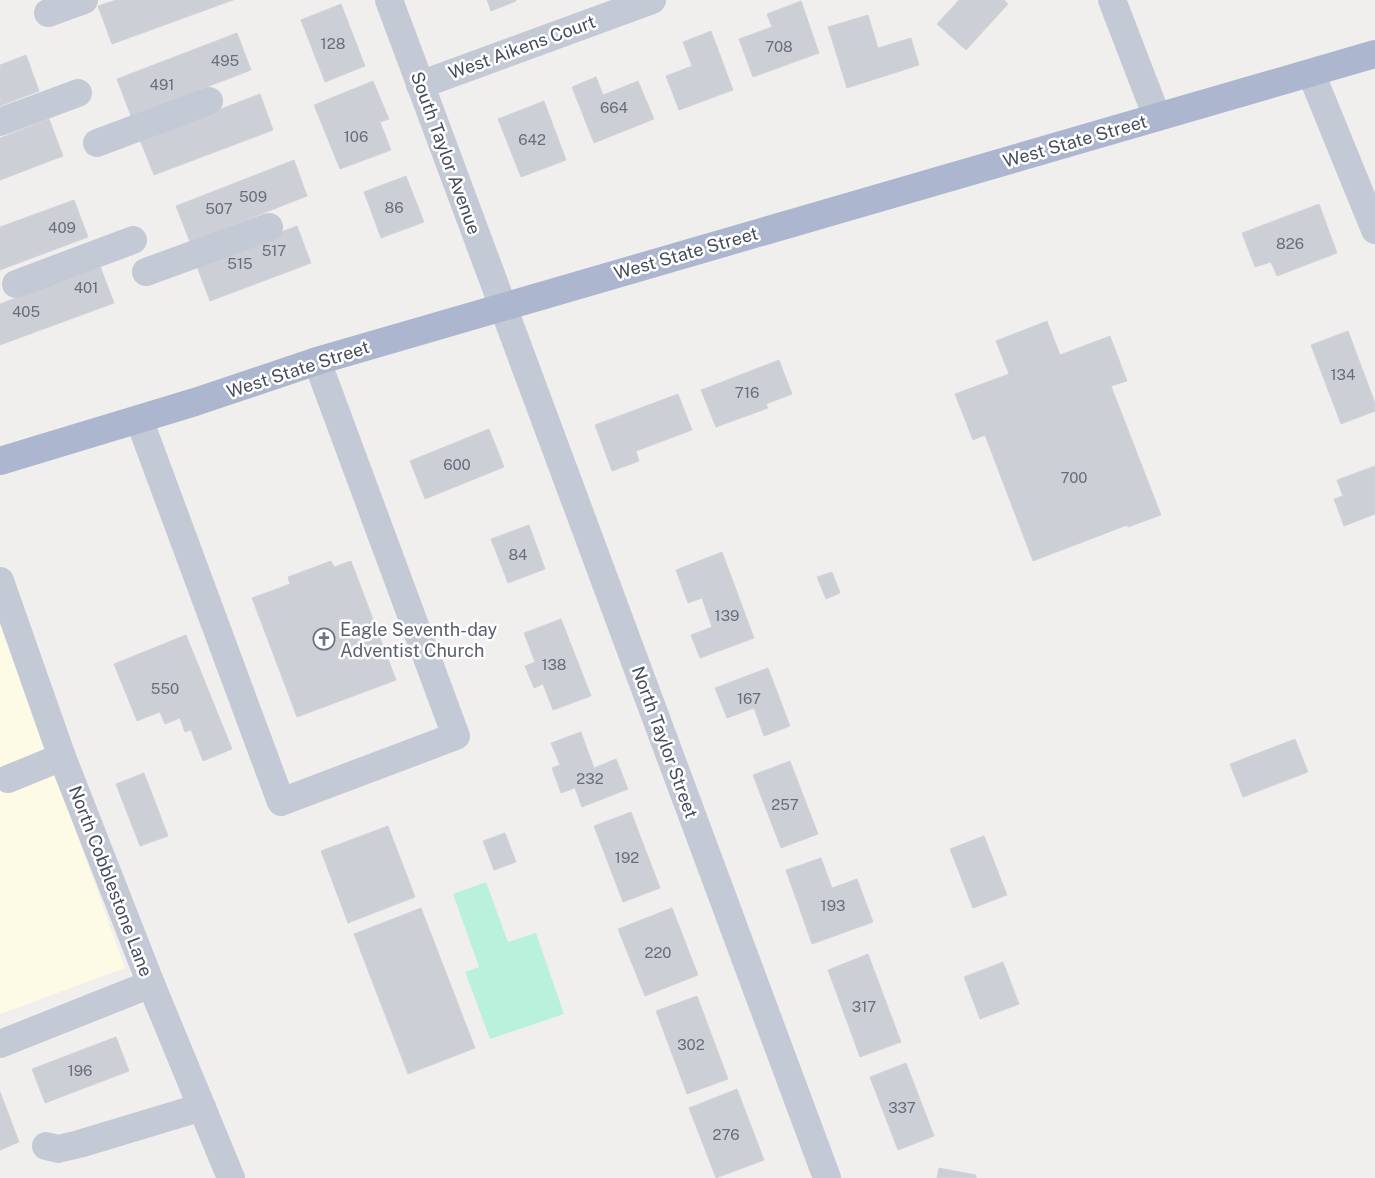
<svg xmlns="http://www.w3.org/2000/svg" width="1375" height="1178" font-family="'Public Sans',sans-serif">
  <rect width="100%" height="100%" fill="#f1efee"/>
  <!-- commercial -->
  <polygon fill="#fdfbe6" points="0,620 125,968 0,1014"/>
  <!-- green -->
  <polygon fill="#baf1dc" points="486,882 508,942 536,933 564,1014 490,1039 465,972 479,967 453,894"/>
  <!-- building -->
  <g fill="#cdcfd6" stroke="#d2d2da">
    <polygon points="116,0 233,0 112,44 98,6"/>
    <polygon points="487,0 516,0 516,1 491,11"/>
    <polygon points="959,0 1004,0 1008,4 966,50 937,24"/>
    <polygon points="801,1 819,53 753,77 739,39 772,27 767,14"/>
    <polygon points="341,4 365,66 325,82 301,20"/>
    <polygon points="868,15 878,48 911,38 919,65 847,88 828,27"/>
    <polygon points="711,31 733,90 679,110 666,76 692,66 683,42"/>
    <polygon points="237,33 251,70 131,116 117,79"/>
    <polygon points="26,55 39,91 0,106 0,65"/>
    <polygon points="596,77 603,95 638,81 654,119 594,143 572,87"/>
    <polygon points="373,81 389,119 380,122 391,150 340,169 314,105"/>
    <polygon points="260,94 273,130 154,175 140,140"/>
    <polygon points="544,101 566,160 521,177 498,119"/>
    <polygon points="49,119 63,156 0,180 0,138"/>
    <polygon points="294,160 307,196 190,242 176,206"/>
    <polygon points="406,176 424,222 381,238 364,192"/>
    <polygon points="74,200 88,237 0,270 0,227"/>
    <polygon points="1319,204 1337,253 1277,276 1271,262 1255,267 1242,233"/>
    <polygon points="297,226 311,263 210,301 196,264"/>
    <polygon points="100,266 114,303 0,345 0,304"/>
    <polygon points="1047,321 1060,355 1110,336 1127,381 1111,386 1161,515 1128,527 1127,525 1033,561 985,435 973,440 955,394 1009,374 996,341"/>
    <polygon points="1348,331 1375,403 1375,411 1341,424 1311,345"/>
    <polygon points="779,360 792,394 766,404 768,408 716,427 701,390"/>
    <polygon points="678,394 692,430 636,451 639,461 612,471 595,425"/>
    <polygon points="489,429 504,467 425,499 410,461"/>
    <polygon points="1375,466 1375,514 1344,526 1334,499 1343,496 1337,480"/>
    <polygon points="529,525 545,569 508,583 491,539"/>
    <polygon points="722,552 754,638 700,658 691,635 712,627 702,598 688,603 676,570"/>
    <polygon points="331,561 334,567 351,561 396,680 297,717 252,598 290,584 288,577"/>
    <polygon points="832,572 840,593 826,599 817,577"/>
    <polygon points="561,619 591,696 553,710 543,684 534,688 525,666 535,662 524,633"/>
    <polygon points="186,635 232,749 203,761 191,730 185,732 180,718 165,724 160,712 137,721 114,664"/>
    <polygon points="768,668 790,726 764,736 754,708 727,718 715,688"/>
    <polygon points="581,732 594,768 616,759 628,789 582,807 575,788 561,793 552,768 560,765 551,743"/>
    <polygon points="1295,739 1308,772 1243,797 1230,764"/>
    <polygon points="790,761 818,834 781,848 753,775"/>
    <polygon points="144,773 168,836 140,846 116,784"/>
    <polygon points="631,812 660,888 623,902 594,826"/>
    <polygon points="388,826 415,897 348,923 321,851"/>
    <polygon points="505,833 516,862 494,870 483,841"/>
    <polygon points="984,836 1007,895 973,908 950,849"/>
    <polygon points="821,858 832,888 857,879 873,922 812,944 786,870"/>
    <polygon points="421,908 475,1048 408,1074 354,934"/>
    <polygon points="672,908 698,975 645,996 618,929"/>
    <polygon points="868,954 901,1042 860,1057 828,970"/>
    <polygon points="1003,962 1019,1004 980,1019 964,977"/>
    <polygon points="697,996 728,1079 687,1094 656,1011"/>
    <polygon points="116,1037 129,1071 45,1103 32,1069"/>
    <polygon points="906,1063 934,1136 898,1150 870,1077"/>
    <polygon points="737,1089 764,1160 716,1178 689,1108"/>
    <polygon points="0,1092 19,1142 0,1150"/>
    <polygon points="939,1168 976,1175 976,1178 937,1178"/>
  </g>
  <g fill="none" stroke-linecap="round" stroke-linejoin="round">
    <!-- minor -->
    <g stroke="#c4c9d6" stroke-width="28">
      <polyline points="389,0 827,1178"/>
      <polyline points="1112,0 1157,117"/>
      <polyline points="48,13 84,0"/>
      <polyline points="1311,73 1375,230"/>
      <polyline points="420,85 652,0"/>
      <polyline points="0,122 78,93"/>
      <polyline points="97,143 209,101"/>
      <polyline points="146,272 269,227"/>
      <polyline points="16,284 133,240"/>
      <polyline points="139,419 281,802 456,736 317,361"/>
      <polyline points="0,581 62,757 151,984 231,1178"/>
      <polyline points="8,779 62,757"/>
      <polyline points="0,1044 151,984"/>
      <polyline points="46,1146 58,1149 79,1144 202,1107"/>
    </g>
    <!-- major -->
    <polyline stroke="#acb6cf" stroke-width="28" points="0,461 195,402 317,361 1375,54"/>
  </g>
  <!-- icons -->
  <defs>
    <g id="church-ring" transform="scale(1.125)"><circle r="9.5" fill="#fff" stroke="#6b7280" stroke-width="1.5"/><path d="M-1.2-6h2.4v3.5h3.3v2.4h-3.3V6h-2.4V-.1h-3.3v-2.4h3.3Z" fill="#6b7280"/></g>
  </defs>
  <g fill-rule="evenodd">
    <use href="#church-ring" x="324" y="639"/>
  </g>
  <g text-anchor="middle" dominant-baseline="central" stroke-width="5" stroke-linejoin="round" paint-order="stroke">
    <!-- number labels -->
    <g font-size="15" fill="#676d7b">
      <text x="333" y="43">128</text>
      <text x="779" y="46">708</text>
      <text x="225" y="60">495</text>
      <text x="162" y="84">491</text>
      <text x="614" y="107">664</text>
      <text x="356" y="136">106</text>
      <text x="532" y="139">642</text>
      <text x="253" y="196">509</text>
      <text x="394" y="207">86</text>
      <text x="219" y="208">507</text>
      <text x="62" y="227">409</text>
      <text x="1290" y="243">826</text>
      <text x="274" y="250">517</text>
      <text x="240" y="263">515</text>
      <text x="86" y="287">401</text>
      <text x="26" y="311">405</text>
      <text x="1343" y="374">134</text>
      <text x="747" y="392">716</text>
      <text x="457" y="464">600</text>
      <text x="1074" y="477">700</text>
      <text x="518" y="554">84</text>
      <text x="727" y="615">139</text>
      <text x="554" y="664">138</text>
      <text x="165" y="688">550</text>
      <text x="749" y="698">167</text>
      <text x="590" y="778">232</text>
      <text x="785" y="804">257</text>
      <text x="627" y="857">192</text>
      <text x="833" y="905">193</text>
      <text x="658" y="952">220</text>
      <text x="864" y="1006">317</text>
      <text x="691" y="1044">302</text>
      <text x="80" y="1070">196</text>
      <text x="902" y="1107">337</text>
      <text x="726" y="1134">276</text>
    </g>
    <!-- street labels -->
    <g font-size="18" fill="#454c5d" stroke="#fff">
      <text transform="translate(522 47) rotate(-20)">West Aikens Court</text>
      <text transform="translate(1075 141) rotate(-16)">West State Street</text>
      <text transform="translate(446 153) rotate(70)">South Taylor Avenue</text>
      <text transform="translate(686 253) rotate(-16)">West State Street</text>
      <text transform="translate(298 369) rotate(-18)">West State Street</text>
      <text transform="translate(665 742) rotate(70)">North Taylor Street</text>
      <text transform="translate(111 881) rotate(69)">North Cobblestone Lane</text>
    </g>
    <!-- worship labels -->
    <g font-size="18" fill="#5b616d" stroke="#fff" text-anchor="start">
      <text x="340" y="629">Eagle Seventh-day<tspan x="340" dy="21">Adventist Church</tspan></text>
    </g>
  </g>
</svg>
